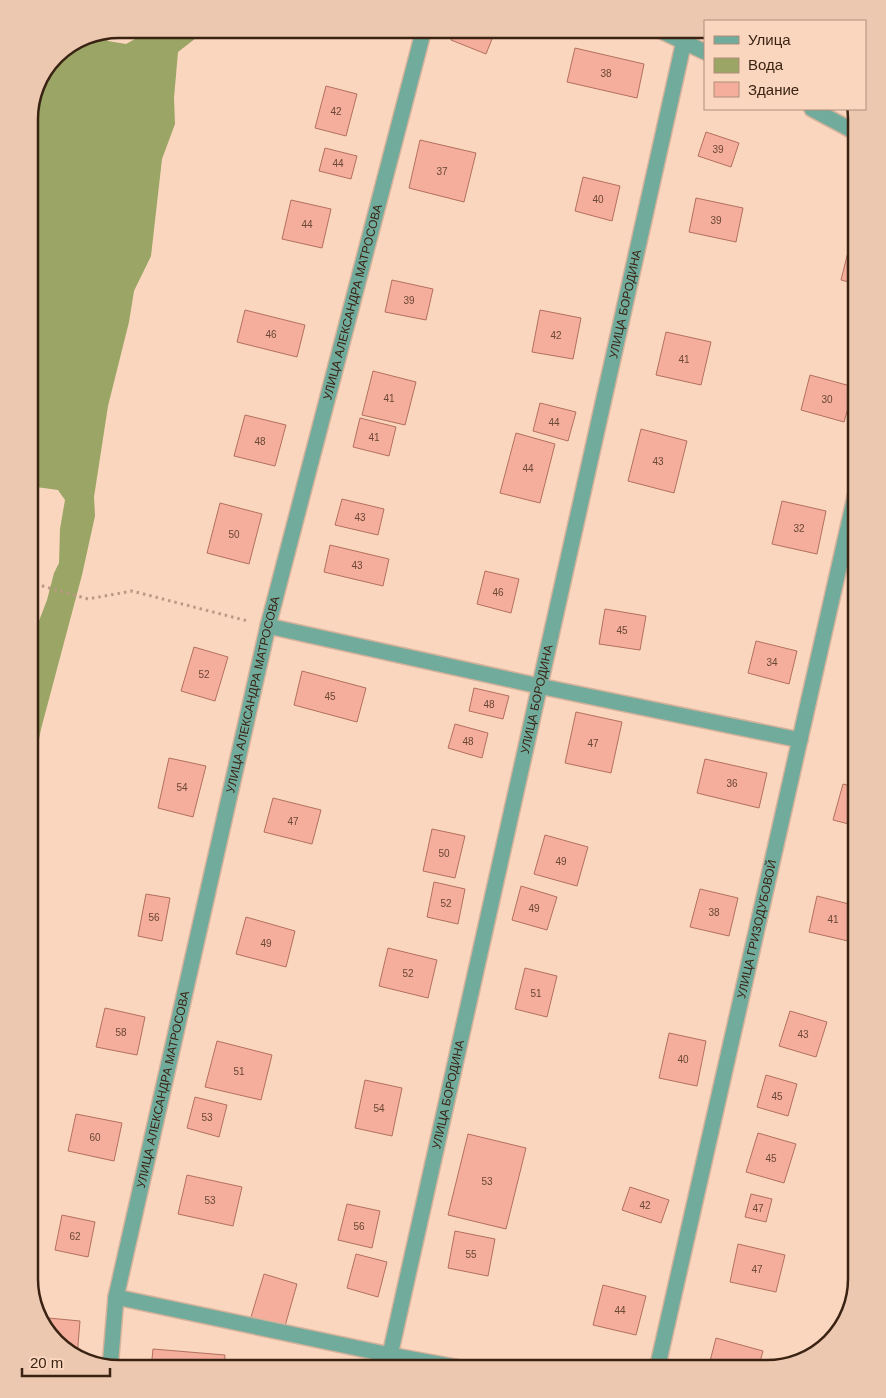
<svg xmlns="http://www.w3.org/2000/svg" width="886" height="1398" font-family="Helvetica,sans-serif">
  <rect width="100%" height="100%" fill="#fbd6be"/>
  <!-- water -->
  <polygon fill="#9ba565" points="146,29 200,29 196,38 178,52 174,98 175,124 162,159 151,256 134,291 129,322 108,406 94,497 95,516 82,575 41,729 29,791 29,678 33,658 34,634 47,600 54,573 59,563 60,529 65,500 58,490 29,486 29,113 55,55 84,35 101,32 108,41 126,44 144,34"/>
  <!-- building -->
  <g fill="#f5ae9b" stroke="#b2705e">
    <polygon points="456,29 496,29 486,54 451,40"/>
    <polygon points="575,48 644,64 637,98 567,82"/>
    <polygon points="326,86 357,94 346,136 315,128"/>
    <polygon points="706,132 739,143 731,167 698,156"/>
    <polygon points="420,140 476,153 464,202 409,188"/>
    <polygon points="325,148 357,156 351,179 319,171"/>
    <polygon points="583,177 620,186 612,221 575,211"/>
    <polygon points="696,198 743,208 736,242 689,232"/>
    <polygon points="291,200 331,209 322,248 282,239"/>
    <polygon points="850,244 857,246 857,284 841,280"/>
    <polygon points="392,280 433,289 426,320 385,312"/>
    <polygon points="245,310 305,325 297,357 237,342"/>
    <polygon points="540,310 581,318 573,359 532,352"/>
    <polygon points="666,332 711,342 701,385 656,375"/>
    <polygon points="373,371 416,382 405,425 362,415"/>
    <polygon points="810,375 854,387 844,422 801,410"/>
    <polygon points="540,403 576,412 568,441 533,431"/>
    <polygon points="245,415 286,425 275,466 234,456"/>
    <polygon points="360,418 396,427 389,456 353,447"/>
    <polygon points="641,429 687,441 674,493 628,481"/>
    <polygon points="516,433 555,444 540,503 500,493"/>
    <polygon points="342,499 384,509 378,535 335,525"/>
    <polygon points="782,501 826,511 817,554 772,544"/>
    <polygon points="220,503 262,514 249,564 207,553"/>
    <polygon points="330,545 389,559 383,586 324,572"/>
    <polygon points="485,571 519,579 511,613 477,604"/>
    <polygon points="605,609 646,616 640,650 599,644"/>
    <polygon points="756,641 797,651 789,684 748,673"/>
    <polygon points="194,647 228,657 215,701 181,691"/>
    <polygon points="302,671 366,688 357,722 294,705"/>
    <polygon points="474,688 509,696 503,719 469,711"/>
    <polygon points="576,712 622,722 611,773 565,763"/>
    <polygon points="455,724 488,733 482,758 448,748"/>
    <polygon points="169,758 206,766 193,817 158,808"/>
    <polygon points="705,759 767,773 759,808 697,793"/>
    <polygon points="843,784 857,788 857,826 833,820"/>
    <polygon points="273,798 321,810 312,844 264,832"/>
    <polygon points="432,829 465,836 455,878 423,871"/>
    <polygon points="545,835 588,847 577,886 534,874"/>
    <polygon points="434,882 465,889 458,924 427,917"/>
    <polygon points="521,886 557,897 547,930 512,920"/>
    <polygon points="700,889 738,898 729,936 690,927"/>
    <polygon points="146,894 170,898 162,941 138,936"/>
    <polygon points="817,896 857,906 848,941 809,932"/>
    <polygon points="246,917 295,931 286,967 236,954"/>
    <polygon points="388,948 437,960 428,998 379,986"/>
    <polygon points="525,968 557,976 547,1017 515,1009"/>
    <polygon points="105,1008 145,1017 137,1055 96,1047"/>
    <polygon points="790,1011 827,1022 816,1057 779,1046"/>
    <polygon points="669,1033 706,1041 697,1086 659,1078"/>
    <polygon points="217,1041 272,1055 261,1100 205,1087"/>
    <polygon points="766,1075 797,1084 788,1116 757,1107"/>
    <polygon points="365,1080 402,1088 392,1136 355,1128"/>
    <polygon points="195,1097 227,1105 219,1137 187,1128"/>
    <polygon points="76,1114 122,1123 114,1161 68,1151"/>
    <polygon points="758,1133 796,1144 784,1183 746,1172"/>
    <polygon points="468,1134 526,1148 506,1229 448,1215"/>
    <polygon points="187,1175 242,1187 233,1226 178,1214"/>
    <polygon points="630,1187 669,1200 661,1223 622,1210"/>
    <polygon points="751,1194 772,1199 766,1222 745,1217"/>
    <polygon points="347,1204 380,1211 372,1248 338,1240"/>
    <polygon points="62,1215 95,1222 88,1257 55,1250"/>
    <polygon points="455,1231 495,1239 488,1276 448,1268"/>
    <polygon points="738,1244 785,1255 776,1292 730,1282"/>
    <polygon points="356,1254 387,1262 378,1297 347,1288"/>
    <polygon points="264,1274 297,1284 285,1326 251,1317"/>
    <polygon points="603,1285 646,1296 636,1335 593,1325"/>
    <polygon points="38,1317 80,1321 77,1357 69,1354"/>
    <polygon points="716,1338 763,1351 758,1369 708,1369"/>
    <polygon points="153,1349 225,1355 224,1369 151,1369"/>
  </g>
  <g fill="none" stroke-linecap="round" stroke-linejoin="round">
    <!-- minor casing -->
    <g stroke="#d4b29c" stroke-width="18">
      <g id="minor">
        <polyline points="657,29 705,52"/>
        <polyline points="812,109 857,133"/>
        <polyline points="268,626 539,686 800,740"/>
        <polyline points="116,1297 390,1355 466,1369"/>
        <path id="s1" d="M 110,1368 L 116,1297 L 268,626 L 424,29"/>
        <path id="s2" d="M 391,1369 L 390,1355 L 684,41 L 689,29"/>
        <path id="s3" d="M 657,1369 L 857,488"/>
      </g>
    </g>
    <!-- path -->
    <polyline stroke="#b99983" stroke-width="3" stroke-dasharray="2.5 4" stroke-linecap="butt" points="29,584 39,585 88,599 132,591 248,621"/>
    <!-- minor -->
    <use href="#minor" stroke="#71ab9c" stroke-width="15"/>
  </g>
  <g text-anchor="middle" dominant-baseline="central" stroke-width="4" stroke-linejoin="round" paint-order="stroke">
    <!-- number labels -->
    <g font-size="10" fill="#694635">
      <text x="606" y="73">38</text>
      <text x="336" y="111">42</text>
      <text x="718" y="149">39</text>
      <text x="338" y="163">44</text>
      <text x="442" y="171">37</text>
      <text x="598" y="199">40</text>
      <text x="716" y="220">39</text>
      <text x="307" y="224">44</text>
      <text x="409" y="300">39</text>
      <text x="271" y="334">46</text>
      <text x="556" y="335">42</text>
      <text x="684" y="359">41</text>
      <text x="389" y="398">41</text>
      <text x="827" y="399">30</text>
      <text x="554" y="422">44</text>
      <text x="374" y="437">41</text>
      <text x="260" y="441">48</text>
      <text x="658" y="461">43</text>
      <text x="528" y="468">44</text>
      <text x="360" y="517">43</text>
      <text x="799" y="528">32</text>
      <text x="234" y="534">50</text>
      <text x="357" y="565">43</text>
      <text x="498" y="592">46</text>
      <text x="622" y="630">45</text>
      <text x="772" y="662">34</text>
      <text x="204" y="674">52</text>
      <text x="330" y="696">45</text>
      <text x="489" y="704">48</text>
      <text x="468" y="741">48</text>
      <text x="593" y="743">47</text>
      <text x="732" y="783">36</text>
      <text x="182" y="787">54</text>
      <text x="293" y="821">47</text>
      <text x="444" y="853">50</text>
      <text x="561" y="861">49</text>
      <text x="446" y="903">52</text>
      <text x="534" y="908">49</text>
      <text x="714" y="912">38</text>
      <text x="154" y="917">56</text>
      <text x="833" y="919">41</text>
      <text x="266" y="943">49</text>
      <text x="408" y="973">52</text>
      <text x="536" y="993">51</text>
      <text x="121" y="1032">58</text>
      <text x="803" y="1034">43</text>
      <text x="683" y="1059">40</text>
      <text x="239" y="1071">51</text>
      <text x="777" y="1096">45</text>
      <text x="379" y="1108">54</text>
      <text x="207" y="1117">53</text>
      <text x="95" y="1137">60</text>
      <text x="771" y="1158">45</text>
      <text x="487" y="1181">53</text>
      <text x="210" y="1200">53</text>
      <text x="645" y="1205">42</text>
      <text x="758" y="1208">47</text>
      <text x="359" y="1226">56</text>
      <text x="75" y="1236">62</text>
      <text x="471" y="1254">55</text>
      <text x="757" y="1269">47</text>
      <text x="620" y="1310">44</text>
    </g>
    <!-- street labels -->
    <g font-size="12" fill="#3a2313" stroke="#fbd6be">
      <text stroke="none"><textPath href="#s1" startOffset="1094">УЛИЦА АЛЕКСАНДРА МАТРОСОВА</textPath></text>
      <text stroke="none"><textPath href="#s2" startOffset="1091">УЛИЦА БОРОДИНА</textPath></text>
      <text stroke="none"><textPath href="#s1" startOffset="689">УЛИЦА АЛЕКСАНДРА МАТРОСОВА</textPath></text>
      <text stroke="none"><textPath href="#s2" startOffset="686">УЛИЦА БОРОДИНА</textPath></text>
      <text stroke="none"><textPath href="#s3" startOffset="451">УЛИЦА ГРИЗОДУБОВОЙ</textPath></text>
      <text stroke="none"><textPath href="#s1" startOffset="284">УЛИЦА АЛЕКСАНДРА МАТРОСОВА</textPath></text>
      <text stroke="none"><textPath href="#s2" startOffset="281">УЛИЦА БОРОДИНА</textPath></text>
    </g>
  </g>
  <!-- crop -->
  <path d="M0 0H886V1398H0ZM119 38H767A81 81 0 0 1 848 119V1279A81 81 0 0 1 767 1360H119A81 81 0 0 1 38 1279V119A81 81 0 0 1 119 38Z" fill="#ecc8b0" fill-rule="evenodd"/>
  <path fill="none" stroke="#3a2313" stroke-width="2.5" d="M119 38H767A81 81 0 0 1 848 119V1279A81 81 0 0 1 767 1360H119A81 81 0 0 1 38 1279V119A81 81 0 0 1 119 38Z"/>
  <!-- legend -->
  <rect x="704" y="20" width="162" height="90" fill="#fbd6be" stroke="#ae8e7a"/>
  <rect x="714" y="36" width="25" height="8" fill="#71ab9c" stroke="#ae8e7a"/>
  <text x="748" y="45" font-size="15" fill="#3a2313">Улица</text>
  <rect x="714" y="58" width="25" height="15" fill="#9ba565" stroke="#ae8e7a"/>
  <text x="748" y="70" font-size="15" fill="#3a2313">Вода</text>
  <rect x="714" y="82" width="25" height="15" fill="#f5ae9b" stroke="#ae8e7a"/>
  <text x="748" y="95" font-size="15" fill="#3a2313">Здание</text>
  <!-- scale -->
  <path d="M22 1368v8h88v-8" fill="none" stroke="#3a2313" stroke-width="2.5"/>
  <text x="30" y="1368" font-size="15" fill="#3a2313" stroke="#fbd6be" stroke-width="4" paint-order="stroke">20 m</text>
</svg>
